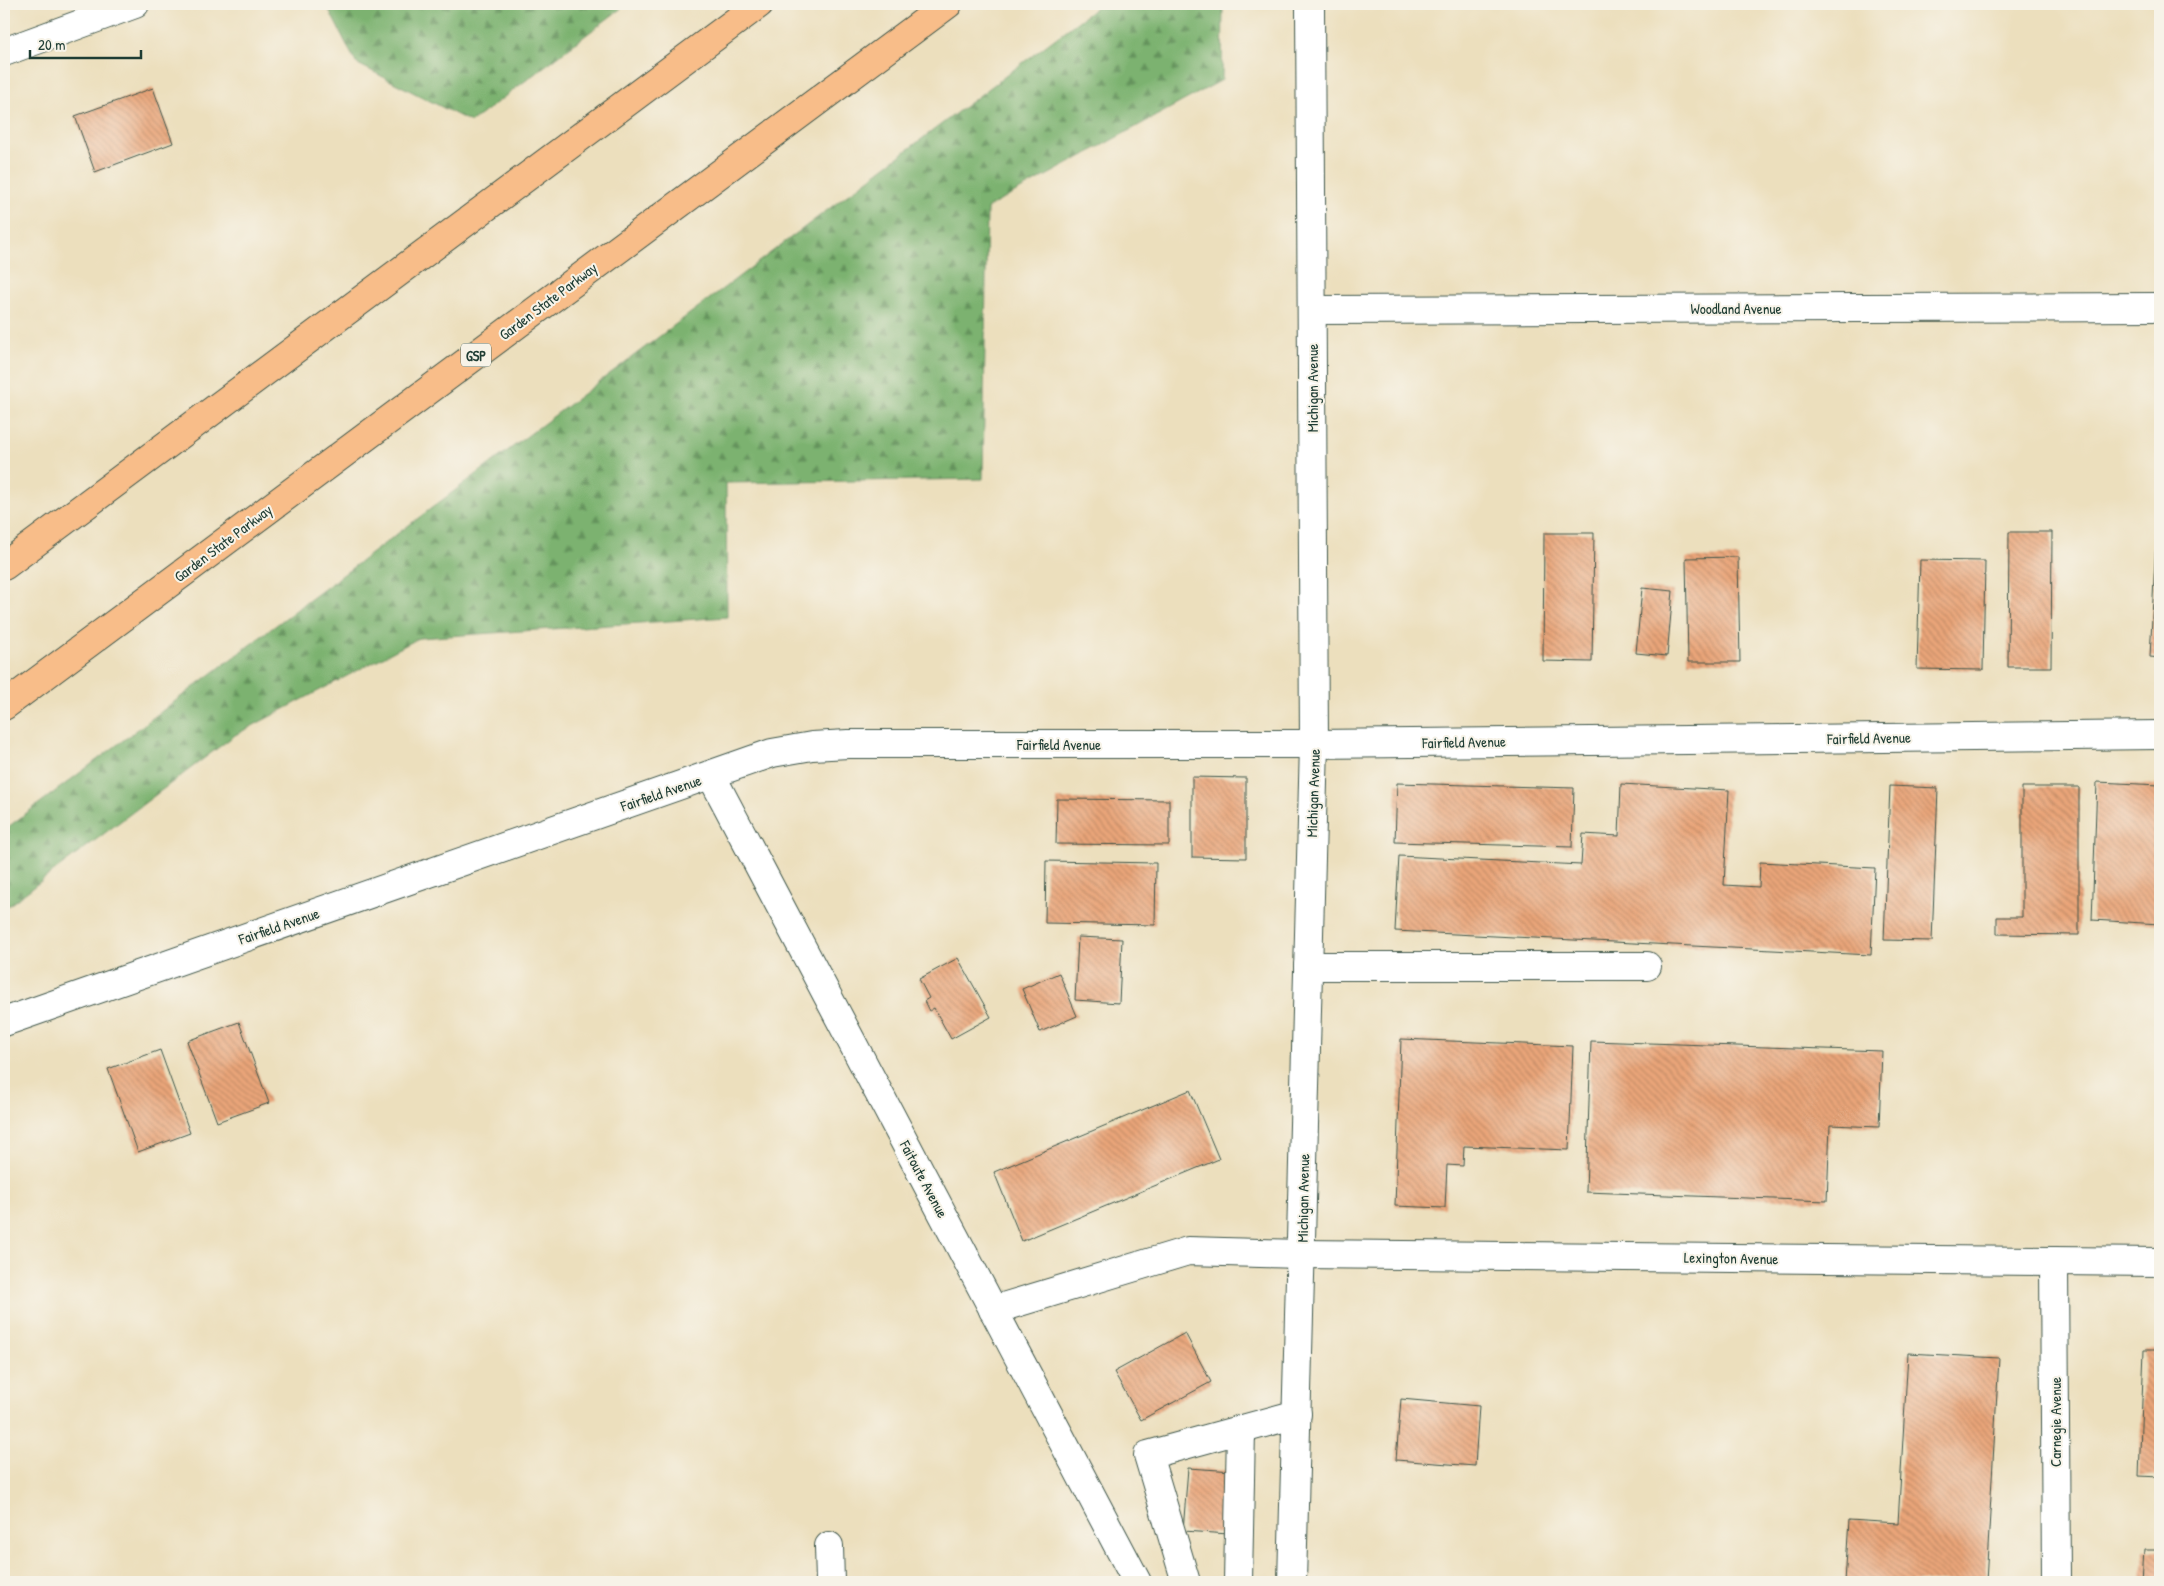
<svg xmlns="http://www.w3.org/2000/svg" width="2164" height="1586" font-family="'Patrick Hand',sans-serif">
  <defs>
    <pattern id="forest-firs" width="22" height="20" patternUnits="userSpaceOnUse" patternTransform="scale(1.25)"><rect width="22" height="20" fill="#7bb26f"/><path d="M5 1l3.5 6h-7zM16 11l3.5 6h-7z" fill="#64925c"/></pattern>
    <pattern id="building-back-hatch" width="6" height="6" patternUnits="userSpaceOnUse" patternTransform="scale(1.25)"><rect width="6" height="6" fill="#eaa579"/><path d="M-1 5l2 2M0 0l6 6M5-1l2 2" fill="none" stroke="#bd8864"/></pattern>
  </defs>
  <rect width="100%" height="100%" fill="#f7f3e8"/>
  <filter id="ink" filterUnits="userSpaceOnUse"><feTurbulence type="fractalNoise" baseFrequency=".02" numOctaves="2"/><feDisplacementMap in="SourceGraphic" scale="10" xChannelSelector="R" yChannelSelector="G"/><feConvolveMatrix kernelMatrix="1 2 1 2 8 2 1 2 1" color-interpolation-filters="sRGB"/></filter>
  <filter id="wash" filterUnits="userSpaceOnUse"><feTurbulence type="fractalNoise" baseFrequency=".0096" numOctaves="4" result="noise"/><feDisplacementMap in="SourceGraphic" scale="20" xChannelSelector="R" yChannelSelector="G"/><feGaussianBlur stdDeviation="1.12" result="paint"/><feColorMatrix in="noise" values="0 0 0 0 0 0 0 0 0 0 0 0 0 0 0 0 0 1.4 0 .05"/><feComposite in="paint" operator="in"/></filter>
  <g filter="url(#wash)">
    <rect width="100%" height="100%" fill="#ecdfbd"/>
    <!-- forest -->
    <g fill="url(#forest-firs)" stroke="#4d7852">
      <polygon points="326,4 627,4 471,122 356,63"/>
      <polygon points="1101,4 1223,4 1222,80 987,208 983,479 726,483 727,617 419,638 235,735 4,909 4,830"/>
    </g>
    <g id="blocks">
      <!-- building -->
      <g fill="url(#building-back-hatch)">
        <polygon points="153,88 173,143 95,172 75,116"/>
        <polygon points="2157,520 2160,521 2160,658 2150,657"/>
        <polygon points="2009,532 2052,532 2051,667 2008,667"/>
        <polygon points="1544,533 1594,533 1592,662 1543,661"/>
        <polygon points="1738,557 1740,662 1688,662 1686,558"/>
        <polygon points="1920,560 1985,561 1983,670 1917,669"/>
        <polygon points="1642,588 1673,591 1667,656 1636,653"/>
        <polygon points="1192,777 1246,778 1246,858 1192,857"/>
        <polygon points="2097,782 2160,785 2160,924 2092,920"/>
        <polygon points="1397,783 1574,788 1572,847 1395,842"/>
        <polygon points="1621,784 1729,790 1724,885 1759,887 1760,862 1875,868 1871,955 1395,931 1399,856 1581,865 1583,834 1619,836"/>
        <polygon points="1890,786 1938,788 1932,941 1884,940"/>
        <polygon points="2022,787 2079,787 2079,935 1997,934 1997,917 2022,917"/>
        <polygon points="1057,799 1169,800 1169,845 1056,844"/>
        <polygon points="1046,861 1156,863 1155,925 1045,923"/>
        <polygon points="1078,937 1122,939 1119,1003 1075,1000"/>
        <polygon points="958,958 991,1017 951,1039 934,1008 929,1011 924,1001 929,998 919,979"/>
        <polygon points="1059,973 1077,1016 1040,1032 1022,989"/>
        <polygon points="239,1022 269,1103 217,1122 187,1041"/>
        <polygon points="1401,1039 1573,1046 1569,1150 1464,1146 1463,1166 1447,1165 1445,1208 1395,1206"/>
        <polygon points="1591,1041 1882,1051 1879,1127 1830,1125 1827,1201 1586,1192"/>
        <polygon points="160,1050 190,1133 138,1152 108,1069"/>
        <polygon points="1190,1090 1219,1159 1022,1241 994,1172"/>
        <polygon points="1185,1333 1211,1382 1141,1420 1114,1372"/>
        <polygon points="2144,1350 2160,1350 2160,1477 2139,1476"/>
        <polygon points="1908,1353 1999,1358 1986,1582 1845,1582 1849,1520 1898,1523"/>
        <polygon points="1401,1399 1479,1406 1475,1466 1396,1460"/>
        <polygon points="1188,1468 1234,1471 1229,1534 1183,1531"/>
        <polygon points="2144,1550 2160,1550 2160,1582 2142,1582"/>
      </g>
    </g>
  </g>
  <g filter="url(#ink)">
    <use href="#blocks" fill-opacity="0" stroke="#3e5549" stroke-width="1"/>
    <g fill="none" stroke-linecap="round" stroke-linejoin="round">
      <!-- minor casing -->
      <g stroke="#3e5549" stroke-width="30">
        <g id="minor">
          <polyline points="4,52 135,4"/>
          <polyline points="1312,310 2160,307"/>
          <polyline points="711,775 1137,1582"/>
          <polyline points="1308,966 1647,966"/>
          <polyline points="4,1022 772,753 812,746 848,744 1314,744 2160,735"/>
          <polyline points="2054,1261 2056,1582"/>
          <polyline points="993,1310 1188,1251 1301,1254 2160,1262"/>
          <polyline points="829,1546 830,1582"/>
          <polyline points="1186,1582 1148,1455 1297,1414"/>
          <polyline points="1238,1582 1241,1429"/>
          <polyline points="1292,1582 1314,744 1310,4"/>
        </g>
      </g>
      <!-- highway casing -->
      <g stroke="#3e5549" stroke-width="30">
        <g id="highway">
          <polyline points="4,566 759,4"/>
          <polyline points="4,706 948,4"/>
        </g>
      </g>
      <!-- minor -->
      <use href="#minor" stroke="#fff" stroke-width="28"/>
      <!-- highway -->
      <use href="#highway" stroke="#f8bd89" stroke-width="28"/>
    </g>
  </g>
  <g text-anchor="middle" dominant-baseline="central" stroke-width="4" stroke-linejoin="round" paint-order="stroke">
    <!-- shield labels -->
    <rect fill="#f7f3e8" stroke="#60746a" stroke-width="1" x="461" y="343.5" width="30" height="23" rx="4"/>
    <g font-size="14" font-weight="bold" fill="#1f3d34">
      <text x="476" y="355">GSP</text>
    </g>
    <!-- street labels -->
    <g font-size="15" fill="#1f3d34" stroke="#f7f3e8">
      <text transform="translate(548 301) rotate(-37)">Garden State Parkway</text>
      <text x="1736" y="308">Woodland Avenue</text>
      <text transform="translate(1312 388) rotate(-90)">Michigan Avenue</text>
      <text transform="translate(223 543) rotate(-37)">Garden State Parkway</text>
      <text transform="translate(1869 738) rotate(-1)">Fairfield Avenue</text>
      <text transform="translate(1464 742) rotate(-1)">Fairfield Avenue</text>
      <text x="1059" y="744">Fairfield Avenue</text>
      <text transform="translate(661 793) rotate(-19)">Fairfield Avenue</text>
      <text transform="translate(1313 793) rotate(-88)">Michigan Avenue</text>
      <text transform="translate(279 926) rotate(-19)">Fairfield Avenue</text>
      <text transform="translate(924 1179) rotate(62)">Faitoute Avenue</text>
      <text transform="translate(1303 1198) rotate(-89)">Michigan Avenue</text>
      <text transform="translate(1731 1258) rotate(1)">Lexington Avenue</text>
      <text transform="translate(2055 1422) rotate(-90)">Carnegie Avenue</text>
    </g>
  </g>
  <!-- margin -->
  <rect width="2164" height="1586" fill="none" stroke="#f7f3e8" stroke-width="20"/>
  <!-- scale -->
  <path d="M30 50v8h111v-8" fill="none" stroke="#1f3d34" stroke-width="2.5"/>
  <text x="38" y="50" font-size="15" fill="#1f3d34" stroke="#f7f3e8" stroke-width="4" paint-order="stroke">20 m</text>
</svg>
